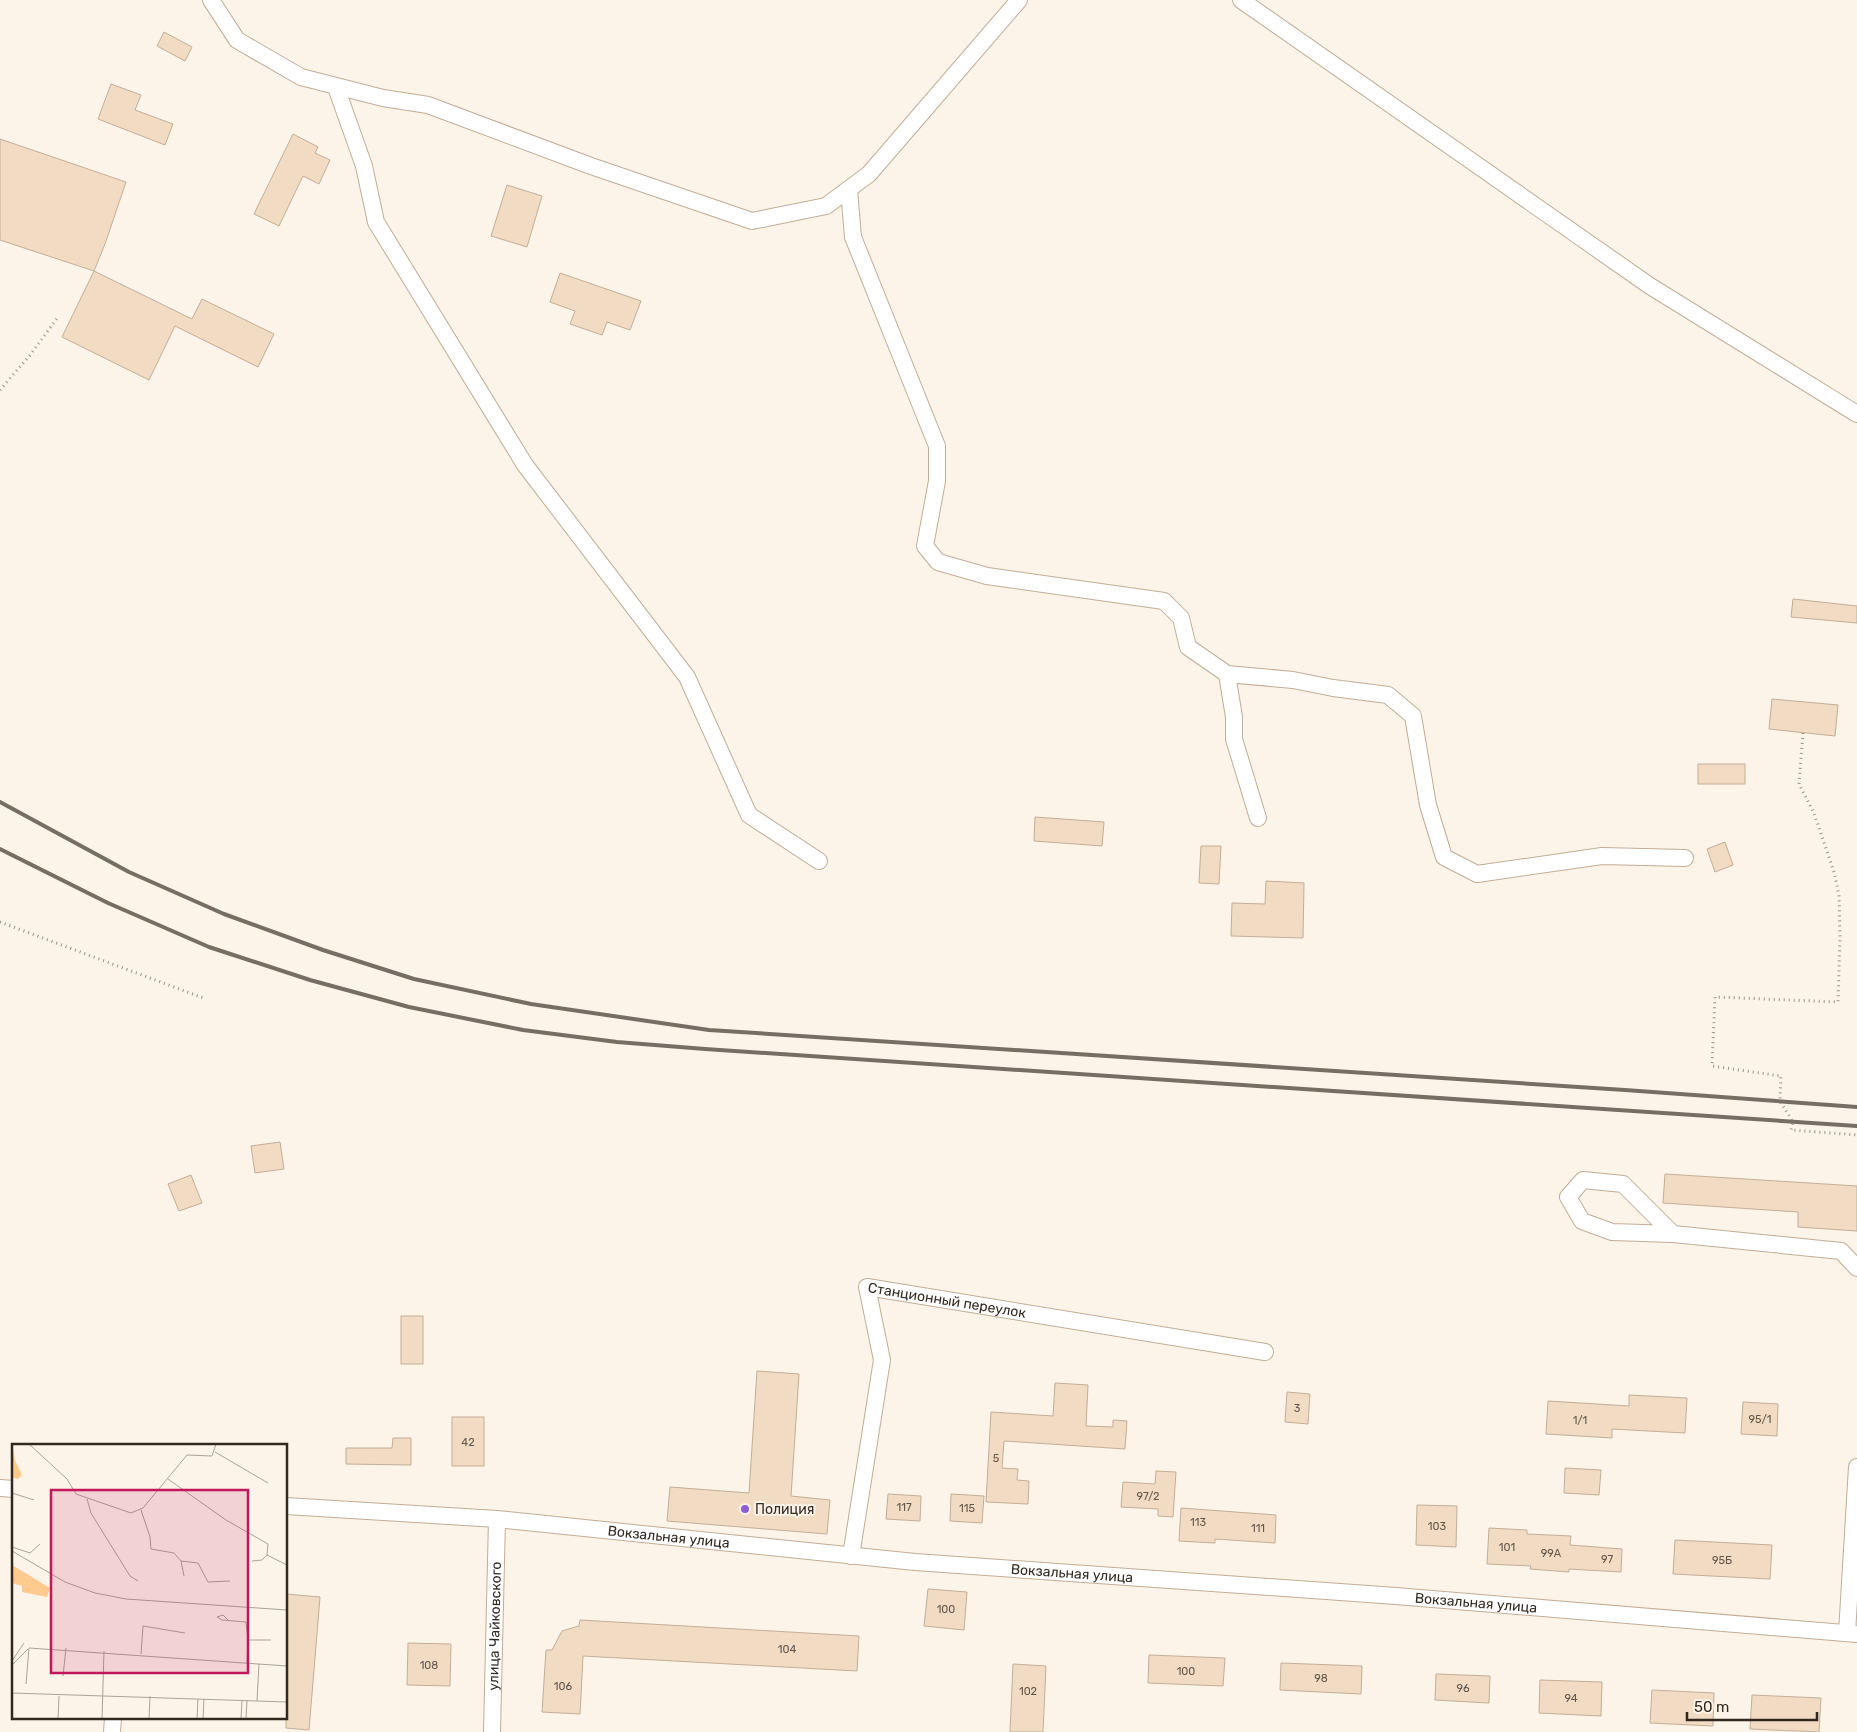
<svg xmlns="http://www.w3.org/2000/svg" width="1857" height="1732" font-family="Rubik,sans-serif">
  <rect width="100%" height="100%" fill="#fcf3e9"/>
  <!-- building -->
  <g fill="#f1dbc3" stroke="#c3ae97">
    <polygon points="164,32 192,47 185,61 157,46"/>
    <polygon points="111,84 141,95 135,110 173,124 165,145 98,119"/>
    <polygon points="293,134 318,147 315,153 330,160 319,184 303,176 279,226 254,214"/>
    <polygon points="0,139 126,182 105,244 94,271 0,240"/>
    <polygon points="507,185 542,196 527,247 491,236"/>
    <polygon points="94,271 192,319 202,299 274,334 258,367 175,326 149,380 62,337"/>
    <polygon points="560,273 641,301 630,330 607,322 602,335 570,324 575,311 550,302"/>
    <polygon points="1793,599 1857,606 1857,623 1791,617"/>
    <polygon points="1772,699 1838,705 1835,736 1769,729"/>
    <rect x="1698" y="764" width="47" height="20"/>
    <polygon points="1035,817 1104,822 1102,846 1034,841"/>
    <polygon points="1725,842 1733,865 1715,872 1707,849"/>
    <polygon points="1201,846 1221,846 1219,884 1199,883"/>
    <polygon points="1266,881 1304,883 1303,938 1231,936 1232,903 1265,904"/>
    <polygon points="280,1142 284,1169 255,1173 251,1146"/>
    <polygon points="1665,1174 1857,1186 1857,1231 1798,1227 1798,1212 1663,1203"/>
    <polygon points="191,1175 202,1203 179,1211 168,1184"/>
    <rect x="401" y="1316" width="22" height="48"/>
    <polygon points="757,1371 799,1374 791,1496 830,1500 827,1534 667,1521 670,1487 749,1493"/>
    <polygon points="1055,1383 1088,1385 1086,1426 1113,1427 1113,1420 1127,1421 1125,1449 1004,1441 1002,1468 1018,1469 1017,1480 1029,1481 1028,1504 986,1502 991,1412 1053,1416"/>
    <polygon points="1287,1392 1310,1394 1308,1424 1285,1422"/>
    <polygon points="1629,1395 1687,1398 1685,1433 1612,1429 1612,1438 1546,1434 1548,1401 1629,1406"/>
    <polygon points="1743,1402 1778,1404 1777,1436 1741,1434"/>
    <rect x="452" y="1417" width="32" height="49"/>
    <polygon points="393,1438 411,1438 411,1465 346,1464 346,1448 392,1448"/>
    <polygon points="1565,1468 1601,1470 1599,1495 1564,1493"/>
    <polygon points="1156,1471 1176,1472 1173,1517 1158,1516 1158,1509 1121,1507 1123,1482 1155,1484"/>
    <polygon points="888,1494 921,1496 920,1521 886,1519"/>
    <polygon points="951,1494 984,1496 982,1523 950,1521"/>
    <polygon points="1417,1505 1457,1506 1456,1547 1416,1545"/>
    <polygon points="1181,1508 1276,1515 1275,1543 1215,1539 1215,1543 1179,1541"/>
    <polygon points="1489,1528 1527,1530 1527,1534 1571,1536 1570,1545 1622,1549 1621,1572 1569,1569 1569,1572 1530,1569 1531,1566 1487,1564"/>
    <polygon points="1675,1540 1772,1545 1770,1579 1673,1574"/>
    <polygon points="928,1589 967,1592 964,1630 924,1626"/>
    <polygon points="286,1594 320,1597 309,1730 286,1728"/>
    <polygon points="580,1620 859,1636 857,1671 583,1656 580,1714 542,1712 546,1650 552,1650 562,1631 579,1626"/>
    <polygon points="408,1643 451,1644 450,1686 407,1685"/>
    <polygon points="1149,1655 1225,1658 1223,1686 1148,1683"/>
    <polygon points="1281,1663 1362,1666 1361,1694 1280,1690"/>
    <polygon points="1013,1664 1046,1666 1043,1732 1010,1732"/>
    <polygon points="1436,1674 1490,1676 1489,1703 1435,1700"/>
    <polygon points="1540,1680 1602,1682 1601,1716 1539,1713"/>
    <polygon points="1652,1690 1714,1693 1713,1726 1650,1723"/>
    <polygon points="1752,1695 1821,1698 1819,1732 1750,1729"/>
  </g>
  <g fill="none" stroke-linecap="round" stroke-linejoin="round">
    <!-- minor casing -->
    <g stroke="#c2ad96" stroke-width="18">
      <g id="minor">
        <polyline points="211,0 237,40 301,77 383,98 428,105 591,166 752,221 826,206 869,174 1019,0"/>
        <polyline points="1241,0 1650,286 1857,414"/>
        <polyline points="336,87 364,166 376,222 525,465 687,677 749,815 819,861"/>
        <polyline points="849,190 853,237 937,446 937,481 925,546 938,562 987,576 1164,601 1181,618 1188,647 1227,674 1293,680 1333,688 1388,695 1413,716 1428,805 1444,857 1477,874 1602,856 1685,858"/>
        <polyline points="1227,674 1234,717 1234,739 1258,818"/>
        <polyline points="1673,1234 1623,1184 1583,1180 1568,1197 1582,1221 1612,1232 1673,1234 1841,1251 1857,1268"/>
        <polyline points="0,1488 14,1489"/>
        <path id="s1" d="M 286,1506 L 497,1519 L 915,1562 L 1396,1596 L 1857,1634"/>
        <path id="s2" d="M 851,1556 L 882,1360 L 867,1287 L 1265,1352"/>
        <polyline points="1847,1633 1857,1467"/>
        <polyline points="112,1732 113,1718"/>
        <path id="s3" d="M 492,1732 L 497,1519"/>
      </g>
    </g>
    <!-- path -->
    <g stroke="#9a9288" stroke-width="3" stroke-dasharray="1 4" stroke-linecap="butt">
      <polyline points="0,390 31,354 58,317"/>
      <polyline points="1803,733 1799,784 1814,813 1834,872 1839,895 1840,937 1838,1002 1715,997 1712,1066 1781,1076 1780,1101 1793,1122 1791,1130 1857,1135"/>
      <polyline points="0,922 206,999"/>
    </g>
    <!-- minor -->
    <use href="#minor" stroke="#fff" stroke-width="16"/>
    <!-- rail -->
    <g stroke="#766e65" stroke-width="4">
      <polyline points="0,802 129,872 224,914 323,950 414,979 531,1004 709,1030 1625,1090 1857,1107"/>
      <polyline points="0,849 108,903 209,947 310,980 409,1007 523,1030 617,1042 705,1049 1857,1126"/>
    </g>
  </g>
  <!-- markers -->
  <circle fill="#8f5cd5" stroke="#fcf3e9" stroke-width="2" cx="745" cy="1509" r="5"/>
  <g text-anchor="middle" dominant-baseline="central" stroke-width="4" stroke-linejoin="round" paint-order="stroke">
    <!-- number labels -->
    <g font-size="11" fill="#615649">
      <text x="1297" y="1408">3</text>
      <text x="1760" y="1419">95/1</text>
      <text x="1580" y="1420">1/1</text>
      <text x="468" y="1442">42</text>
      <text x="996" y="1458">5</text>
      <text x="1148" y="1496">97/2</text>
      <text x="904" y="1507">117</text>
      <text x="967" y="1508">115</text>
      <text x="1198" y="1522">113</text>
      <text x="1437" y="1526">103</text>
      <text x="1258" y="1528">111</text>
      <text x="1507" y="1547">101</text>
      <text x="1551" y="1553">99А</text>
      <text x="1607" y="1559">97</text>
      <text x="1722" y="1560">95Б</text>
      <text x="946" y="1609">100</text>
      <text x="787" y="1649">104</text>
      <text x="429" y="1665">108</text>
      <text x="1186" y="1671">100</text>
      <text x="1321" y="1678">98</text>
      <text x="563" y="1686">106</text>
      <text x="1463" y="1688">96</text>
      <text x="1028" y="1691">102</text>
      <text x="1571" y="1698">94</text>
    </g>
    <!-- street labels -->
    <g font-size="14" fill="#312920" stroke="#fcf3e9">
      <text stroke="none"><textPath href="#s2" startOffset="354">Станционный переулок</textPath></text>
      <text stroke="none"><textPath href="#s1" startOffset="384">Вокзальная улица</textPath></text>
      <text stroke="none"><textPath href="#s1" startOffset="789">Вокзальная улица</textPath></text>
      <text stroke="none"><textPath href="#s1" startOffset="1194">Вокзальная улица</textPath></text>
      <text stroke="none"><textPath href="#s3" startOffset="106">улица Чайковского</textPath></text>
    </g>
    <!-- poi labels -->
    <g font-size="14" fill="#312920" stroke="#fcf3e9" text-anchor="start">
      <text x="755" y="1509">Полиция</text>
    </g>
  </g>
  <!-- overview -->
  <g transform="translate(12 1444)">
    <rect width="275" height="275" fill="#fcf3e9"/>
    <path d="M 0,0 L 3,16 L 10,31 L 6,35 L 0,33 ZM 0,121 L 38,144 L 35,153 L 10,148 L 10,142 L 0,139 Z" fill="#ffca8e"/>
    <path fill="none" stroke="#aba299" stroke-width="1" d="M 17,0 L 55,35 L 64,50 L 119,69 L 131,64 L 175,11 L 200,12 L 204,0M 203,8 L 256,39M 156,35 L 214,76 L 256,100 L 255,111 L 250,116 L 240,117M 0,49 L 22,56M 75,55 L 79,69 L 95,95 L 118,132 L 126,137M 129,66 L 138,93 L 139,105 L 162,109 L 169,117 L 186,119 L 196,138 L 218,137M 0,103 L 18,109 L 28,100M 0,107 L 53,138 L 83,149 L 114,155 L 275,166M 255,111 L 275,121M 169,117 L 172,132M 217,177 L 211,171 L 205,173 L 210,176 L 234,178 L 236,196M 17,204 L 275,222M 129,210 L 131,182 L 173,189M 0,217 L 12,199M 235,219 L 236,196 L 259,196M 0,221 L 16,205M 51,232 L 54,204M 14,240 L 17,204M 0,249 L 275,258M 245,257 L 247,220M 46,275 L 47,252M 90,275 L 92,207M 137,275 L 138,252M 185,275 L 186,255M 191,275 L 192,255M 229,275 L 230,256M 234,275 L 235,256"/>
    <path fill="#c2185b" fill-opacity="0.15" stroke="#c2185b" stroke-width="2.5" d="M 39,46 L 236,46 L 236,229 L 39,229 Z"/>
    <rect width="275" height="275" fill="none" stroke="#312920" stroke-width="2.5"/>
  </g>
  <!-- scale -->
  <path d="M1687 1712v8h130v-8" fill="none" stroke="#312920" stroke-width="2.5"/>
  <text x="1694" y="1712" font-size="15" fill="#312920" stroke="#fcf3e9" stroke-width="4" paint-order="stroke">50 m</text>
</svg>
